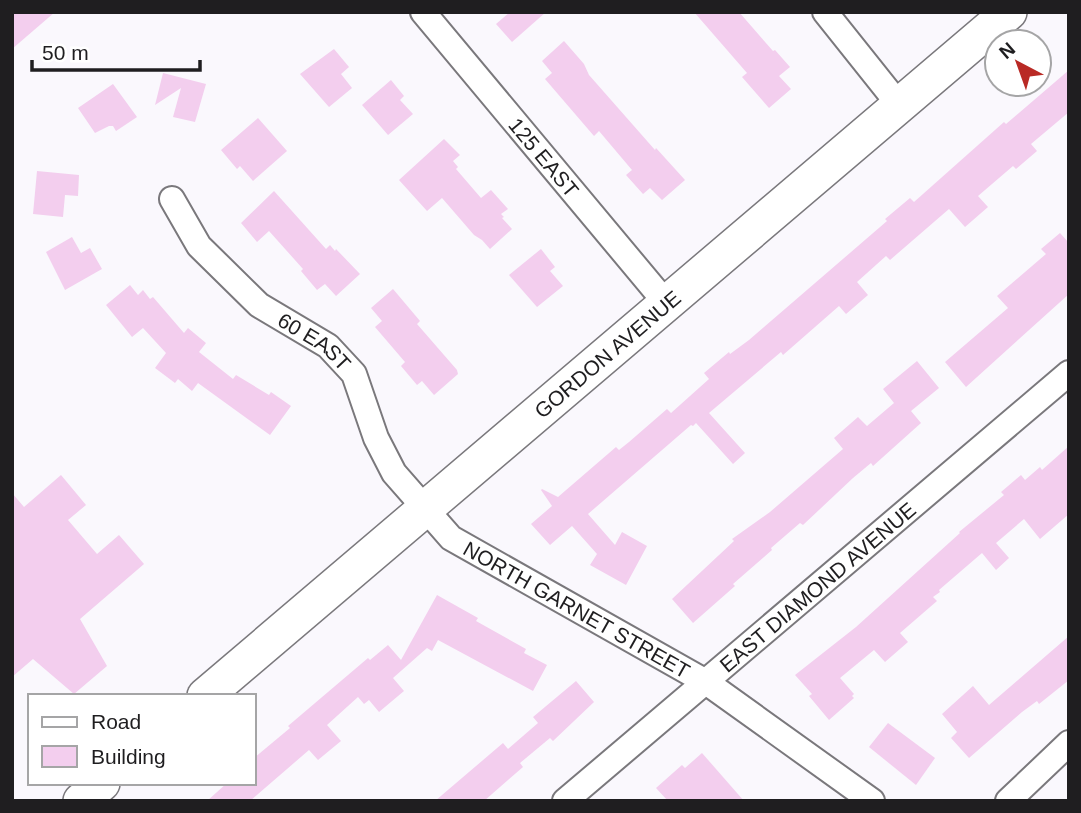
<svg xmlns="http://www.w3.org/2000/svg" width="1081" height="813" font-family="Helvetica,sans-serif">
  <rect width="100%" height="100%" fill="#faf8fd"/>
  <!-- building -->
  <g fill="#f3ceee">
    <polygon points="12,12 55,12 12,49"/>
    <polygon points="510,12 546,12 512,42 496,24"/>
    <polygon points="694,12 739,12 773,51 775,50 790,67 779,76 791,89 769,108 742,77 747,73"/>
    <polygon points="564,41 584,64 589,75 655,150 656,148 685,180 662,200 650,188 643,194 626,175 632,170 599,131 594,136 545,79 552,73 542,61"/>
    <polygon points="334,49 349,67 341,74 352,88 329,107 300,74"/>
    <polygon points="1069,70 1069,112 1031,144 1037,151 1016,169 1013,166 978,196 988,207 965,227 949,209 890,260 886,256 857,282 868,295 846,314 839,306 783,355 781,352 709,413 745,453 733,464 696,423 693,426 691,425 588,514 615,545 622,532 647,546 626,585 590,565 597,554 572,526 550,545 531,524 552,506 541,490 542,489 558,497 616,447 619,450 629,442 667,409 671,413 709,379 704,373 729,352 730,354 749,340 887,221 885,219 910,198 914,202 1004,122 1006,124"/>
    <polygon points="163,73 206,84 195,122 173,117 181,88 155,105"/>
    <polygon points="391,80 404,96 400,100 413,114 388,135 362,105"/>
    <polygon points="113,84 137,117 116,131 113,126 109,126 95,133 78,108"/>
    <polygon points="258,118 287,151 253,181 240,166 237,169 221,150"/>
    <polygon points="444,139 460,155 453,161 458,167 456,169 481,198 491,190 508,209 501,214 504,217 502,218 512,229 490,249 482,240 474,235 442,198 427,211 399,180"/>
    <polygon points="37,171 79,175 78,196 65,195 63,217 33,214"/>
    <polygon points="274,191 326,249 330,245 335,251 336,249 360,274 336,296 325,284 317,290 301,271 303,269 269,231 257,242 241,223"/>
    <polygon points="1060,233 1069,243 1069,294 966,387 945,362 1008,308 997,296 1046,254 1041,249"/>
    <polygon points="72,237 81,253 90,248 102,269 65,290 46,252"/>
    <polygon points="541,249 555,267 550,271 563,286 537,307 509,275"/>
    <polygon points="130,285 138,295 143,290 150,299 153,297 184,333 188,328 206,343 199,352 233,379 236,375 269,395 271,392 291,406 270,435 198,383 192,391 178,379 175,383 155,368 166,353 143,328 132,337 106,305"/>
    <polygon points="393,289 420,321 417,324 457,370 458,374 434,395 422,381 417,385 401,366 405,362 375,327 382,321 371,308"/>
    <polygon points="917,361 939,388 911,411 921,423 873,466 871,463 853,478 803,525 800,523 771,548 772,550 733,584 735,586 693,623 672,599 734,541 732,539 770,512 843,449 834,438 858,417 867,426 894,403 883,389"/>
    <polygon points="1069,446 1069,514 1040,539 1024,519 996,543 1009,558 996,570 982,553 939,590 940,592 933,597 937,601 900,633 908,642 885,662 874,650 840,678 854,694 852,696 854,698 829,720 809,696 812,694 795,675 856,627 960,533 959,532 1004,495 1001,492 1021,475 1025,480 1040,467 1042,470"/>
    <polygon points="61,475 86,505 68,520 97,554 119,535 144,564 80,619 107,666 74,694 33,659 12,677 12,493 24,507"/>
    <polygon points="437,595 478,618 476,621 526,649 524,653 547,665 533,691 438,640 432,651 427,648 393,678 404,691 379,712 369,700 364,704 358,697 327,725 341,741 318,760 309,750 250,801 207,801 227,783 254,783 254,758 290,728 288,726 368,658 370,660 388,645 401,660"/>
    <polygon points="1069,636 1069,680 1039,704 1037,701 1022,712 969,758 951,738 957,732 942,714 973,686 989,705"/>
    <polygon points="576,681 594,702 553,741 550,738 520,763 523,767 484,801 435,801 503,743 508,749 538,723 533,717"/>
    <polygon points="888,723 935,758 916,785 869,747"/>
    <polygon points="702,753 744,801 668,801 656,788 682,765 685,768"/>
  </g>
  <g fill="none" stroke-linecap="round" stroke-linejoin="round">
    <!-- street casing -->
    <g stroke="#7a787c" stroke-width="28">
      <g id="street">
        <path id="s1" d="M 423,12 L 666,303"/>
        <polyline points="825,12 900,106"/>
        <path id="s2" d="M 172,199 L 199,246 L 259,305 L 328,346 L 354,374 L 376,438 L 394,473 L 451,538 L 706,682 L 872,801"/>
        <path id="s3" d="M 565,801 L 1069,373"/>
        <polyline points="1008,801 1069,743"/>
      </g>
    </g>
    <!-- secondary casing -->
    <g stroke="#7a787c" stroke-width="38">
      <g id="secondary">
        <path id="s4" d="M 205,696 L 1009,12"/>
        <polyline points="81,801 102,783"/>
      </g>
    </g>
    <!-- street -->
    <use href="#street" stroke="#fff" stroke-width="24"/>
    <!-- secondary -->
    <use href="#secondary" stroke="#fff" stroke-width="35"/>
  </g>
  <g text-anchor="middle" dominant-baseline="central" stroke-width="7" stroke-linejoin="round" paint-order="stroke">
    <!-- street labels -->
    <g font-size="21" fill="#1f1e20" stroke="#fff">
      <text stroke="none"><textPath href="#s1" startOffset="189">125 EAST</textPath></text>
      <text stroke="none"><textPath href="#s2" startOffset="205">60 EAST</textPath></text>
      <text stroke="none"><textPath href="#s4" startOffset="528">GORDON AVENUE</textPath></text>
      <text stroke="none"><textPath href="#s3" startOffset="331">EAST DIAMOND AVENUE</textPath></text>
      <text stroke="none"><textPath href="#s2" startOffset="595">NORTH GARNET STREET</textPath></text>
    </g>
  </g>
  <!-- border -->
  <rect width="1081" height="813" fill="none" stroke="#1f1e20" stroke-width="28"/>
  <!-- legend -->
  <rect x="28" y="694" width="228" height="91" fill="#ffffff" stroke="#a5a5a6" stroke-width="2"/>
  <rect x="42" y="717" width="35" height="10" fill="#ffffff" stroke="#a5a5a6" stroke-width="2"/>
  <text x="91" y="729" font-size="21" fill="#1f1e20">Road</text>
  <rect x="42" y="746" width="35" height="21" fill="#f3ceee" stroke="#a5a5a6" stroke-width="2"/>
  <text x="91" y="764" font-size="21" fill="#1f1e20">Building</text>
  <!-- north arrow -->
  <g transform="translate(1018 63) rotate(319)"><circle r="33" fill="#ffffff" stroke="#a5a5a6" stroke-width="2"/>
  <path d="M0-5L12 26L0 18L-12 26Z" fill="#b92a25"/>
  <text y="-10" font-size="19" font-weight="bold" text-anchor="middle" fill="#1f1e20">N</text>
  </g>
  <!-- scale -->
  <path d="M32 60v10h168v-10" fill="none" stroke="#1f1e20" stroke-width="3.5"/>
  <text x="42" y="60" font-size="21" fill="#1f1e20" stroke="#ffffff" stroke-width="5" paint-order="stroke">50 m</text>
</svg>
